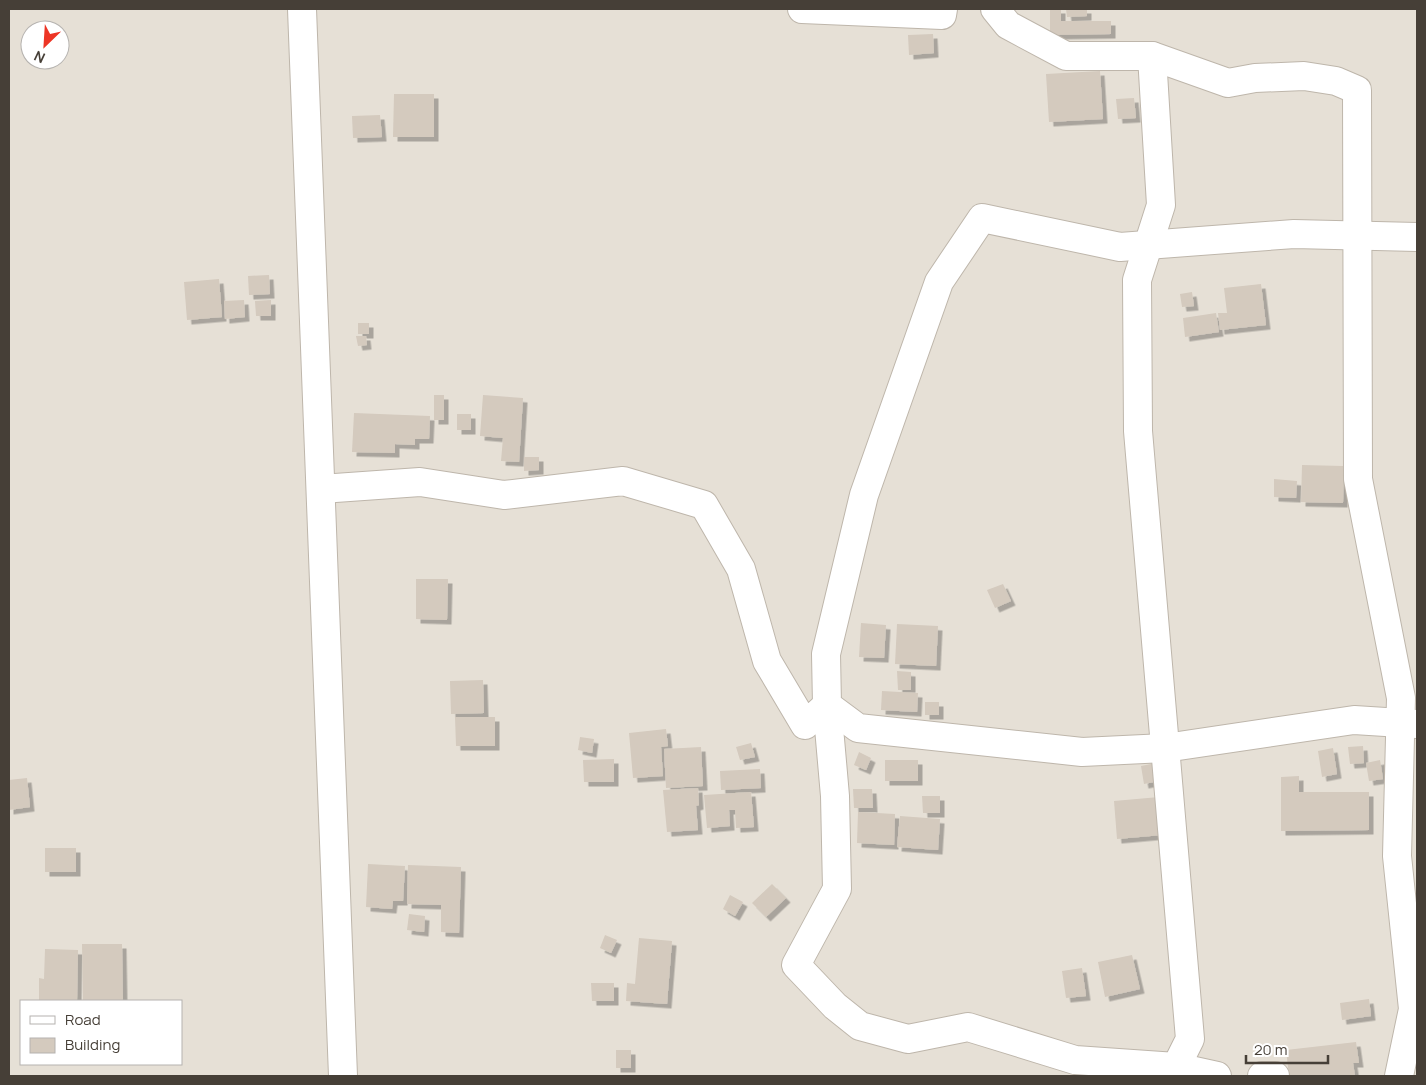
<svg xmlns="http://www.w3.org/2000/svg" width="1426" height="1085" font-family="Manrope,sans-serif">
  <defs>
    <filter id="shadow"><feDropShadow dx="4.5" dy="4.5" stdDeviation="0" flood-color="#0004"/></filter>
  </defs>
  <rect width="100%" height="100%" fill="#f3efe8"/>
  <!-- residential -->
  <path fill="#e6e0d6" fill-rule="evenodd" d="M 9,9 L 1417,9 L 1417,1076 L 9,1076 ZM 30,30 L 60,30 L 60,60 L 30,60 ZM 21,1001 L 181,1001 L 181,1064 L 21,1064 Z"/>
  <!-- building -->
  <g fill="#d4cabe" filter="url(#shadow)">
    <polygon points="1050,9 1061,9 1061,21 1111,21 1111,34 1050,35"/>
    <polygon points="1066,9 1087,9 1087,16 1067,17"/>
    <polygon points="933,34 934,53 909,55 908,35"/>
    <polygon points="1100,71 1103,119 1049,122 1046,74"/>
    <polygon points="394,94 434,94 434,137 393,137"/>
    <polygon points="1134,98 1136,118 1118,119 1116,99"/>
    <polygon points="380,115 382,137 353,138 352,116"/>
    <polygon points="269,275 270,294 249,295 248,276"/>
    <polygon points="219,279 222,317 187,320 184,282"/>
    <polygon points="1261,284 1266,325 1220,330 1218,313 1227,313 1224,288"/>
    <polygon points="1192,292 1194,306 1182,307 1180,294"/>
    <polygon points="244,300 245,317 225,319 224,301"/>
    <polygon points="271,300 271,316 256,316 255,301"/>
    <polygon points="1216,313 1219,332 1185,337 1183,318"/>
    <rect x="358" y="323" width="11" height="11"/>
    <polygon points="356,336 366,336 367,345 358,346"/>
    <rect x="434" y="395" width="10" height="25"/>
    <polygon points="483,395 523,398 519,462 501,461 503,438 480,436"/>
    <polygon points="354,413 430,416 429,439 415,439 415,445 395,444 395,453 352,452"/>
    <rect x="457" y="414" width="14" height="16"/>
    <polygon points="524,457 539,457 539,470 524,471"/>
    <polygon points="1302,465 1344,466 1343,503 1301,502"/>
    <polygon points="1274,479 1297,481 1296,498 1274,497"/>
    <polygon points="416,579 448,579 447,620 416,619"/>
    <polygon points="1003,584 1011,601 995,608 987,590"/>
    <polygon points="861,623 886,625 884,658 859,657"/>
    <polygon points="897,624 938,626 936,666 895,664"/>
    <polygon points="897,671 911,672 911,690 898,690"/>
    <polygon points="483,680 484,713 451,714 450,681"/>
    <polygon points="882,691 918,693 917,712 881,710"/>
    <rect x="925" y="702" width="14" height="13"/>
    <polygon points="455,717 495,717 495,746 456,746"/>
    <polygon points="666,729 668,746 661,747 663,776 633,778 629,733"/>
    <polygon points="580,737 594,739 592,753 578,750"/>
    <polygon points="751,743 755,757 740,760 736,747"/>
    <polygon points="1363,746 1364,763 1350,764 1348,747"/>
    <polygon points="701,747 703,786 666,788 664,749"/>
    <polygon points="1333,748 1337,774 1322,777 1318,751"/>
    <polygon points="859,752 871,758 866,770 854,765"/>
    <polygon points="614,759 614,782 584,782 583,760"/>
    <rect x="885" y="760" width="33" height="21"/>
    <polygon points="1380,760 1383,779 1369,781 1366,763"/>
    <polygon points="1156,763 1159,781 1144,784 1141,766"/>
    <polygon points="760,769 761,788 721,790 720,771"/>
    <polygon points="1299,776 1299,792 1369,792 1369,830 1281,831 1281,777"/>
    <polygon points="27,778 30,807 9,810 9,780"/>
    <polygon points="698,788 699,805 696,806 698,830 667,832 663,790"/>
    <polygon points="853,789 872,789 873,808 854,808"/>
    <polygon points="751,792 754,827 736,828 735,810 729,810 730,826 707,828 704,795"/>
    <polygon points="922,796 940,796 940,813 923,813"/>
    <polygon points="1159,797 1162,835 1117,839 1114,801"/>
    <polygon points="858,812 895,814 894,845 857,843"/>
    <polygon points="900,816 940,819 938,850 897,847"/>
    <rect x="45" y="848" width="31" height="24"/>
    <polygon points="368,864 405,866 403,901 393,901 392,909 366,907"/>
    <polygon points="408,865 461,867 459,933 441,932 441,905 407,904"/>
    <polygon points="772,884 786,898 766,917 752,903"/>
    <polygon points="730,895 743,902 735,916 723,909"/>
    <polygon points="409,914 425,916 424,932 407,930"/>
    <polygon points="605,935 617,940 611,953 600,948"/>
    <polygon points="639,938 672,941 667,1004 626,1001 627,983 635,984"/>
    <polygon points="82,944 122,944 123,1001 83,1001"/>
    <polygon points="45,949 78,950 77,1001 39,1001 39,978 44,979"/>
    <polygon points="1132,955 1140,989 1105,997 1098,962"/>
    <polygon points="1082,968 1086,996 1066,998 1062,971"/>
    <polygon points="591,983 614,983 614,1001 592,1001"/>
    <polygon points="1369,999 1371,1016 1342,1020 1340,1003"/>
    <polygon points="1356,1042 1359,1063 1353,1063 1355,1076 1289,1076 1286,1050"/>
    <rect x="616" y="1050" width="15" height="18"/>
  </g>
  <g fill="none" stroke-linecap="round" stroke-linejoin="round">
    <!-- minor casing -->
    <g stroke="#beb6ab" stroke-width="30">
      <g id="minor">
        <polyline points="302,9 343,1076"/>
        <polyline points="802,9 942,15 943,9"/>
        <polyline points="995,9 1008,25 1066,56 1152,56 1161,205 1137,280 1138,431 1190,1039 1176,1067"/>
        <polyline points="1152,56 1228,83 1255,78 1304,76 1336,81 1357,90 1358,479 1401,698 1397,856 1413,1009 1399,1076"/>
        <polyline points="1417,237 1294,234 1120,247 982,218 939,282 864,495 826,654 827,705 858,728 1082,752 1165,748 1354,720 1417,724"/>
        <polyline points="321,489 420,482 504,495 623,481 704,505 741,569 767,661 805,725 827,705 835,796 837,889 796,965 835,1006 860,1026 908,1039 968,1027 1075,1060 1176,1067 1217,1076"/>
        <polyline points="1262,1076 1275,1076"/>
      </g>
    </g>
    <!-- minor -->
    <use href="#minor" stroke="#fff" stroke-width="28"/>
  </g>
  <!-- border -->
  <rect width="1426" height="1085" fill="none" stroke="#463f37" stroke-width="20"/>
  <!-- legend -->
  <rect x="20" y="1000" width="162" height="65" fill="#ffffff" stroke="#b5b2af"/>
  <rect x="30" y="1016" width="25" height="8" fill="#ffffff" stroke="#b5b2af"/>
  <text x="65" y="1025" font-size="15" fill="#463f37">Road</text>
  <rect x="30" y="1038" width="25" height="15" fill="#d4cabe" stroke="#b5b2af"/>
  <text x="65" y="1050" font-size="15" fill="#463f37">Building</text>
  <!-- north arrow -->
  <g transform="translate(45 45) rotate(205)"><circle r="24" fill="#ffffff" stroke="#b5b2af"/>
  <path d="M0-4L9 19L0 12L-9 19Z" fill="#ed3525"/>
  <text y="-8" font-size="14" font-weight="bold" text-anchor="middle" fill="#463f37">N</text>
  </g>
  <!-- scale -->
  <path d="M1246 1055v8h82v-8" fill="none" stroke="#463f37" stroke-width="2.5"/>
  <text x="1254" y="1055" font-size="15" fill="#463f37" stroke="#ffffff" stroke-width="4" paint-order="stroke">20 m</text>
</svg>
